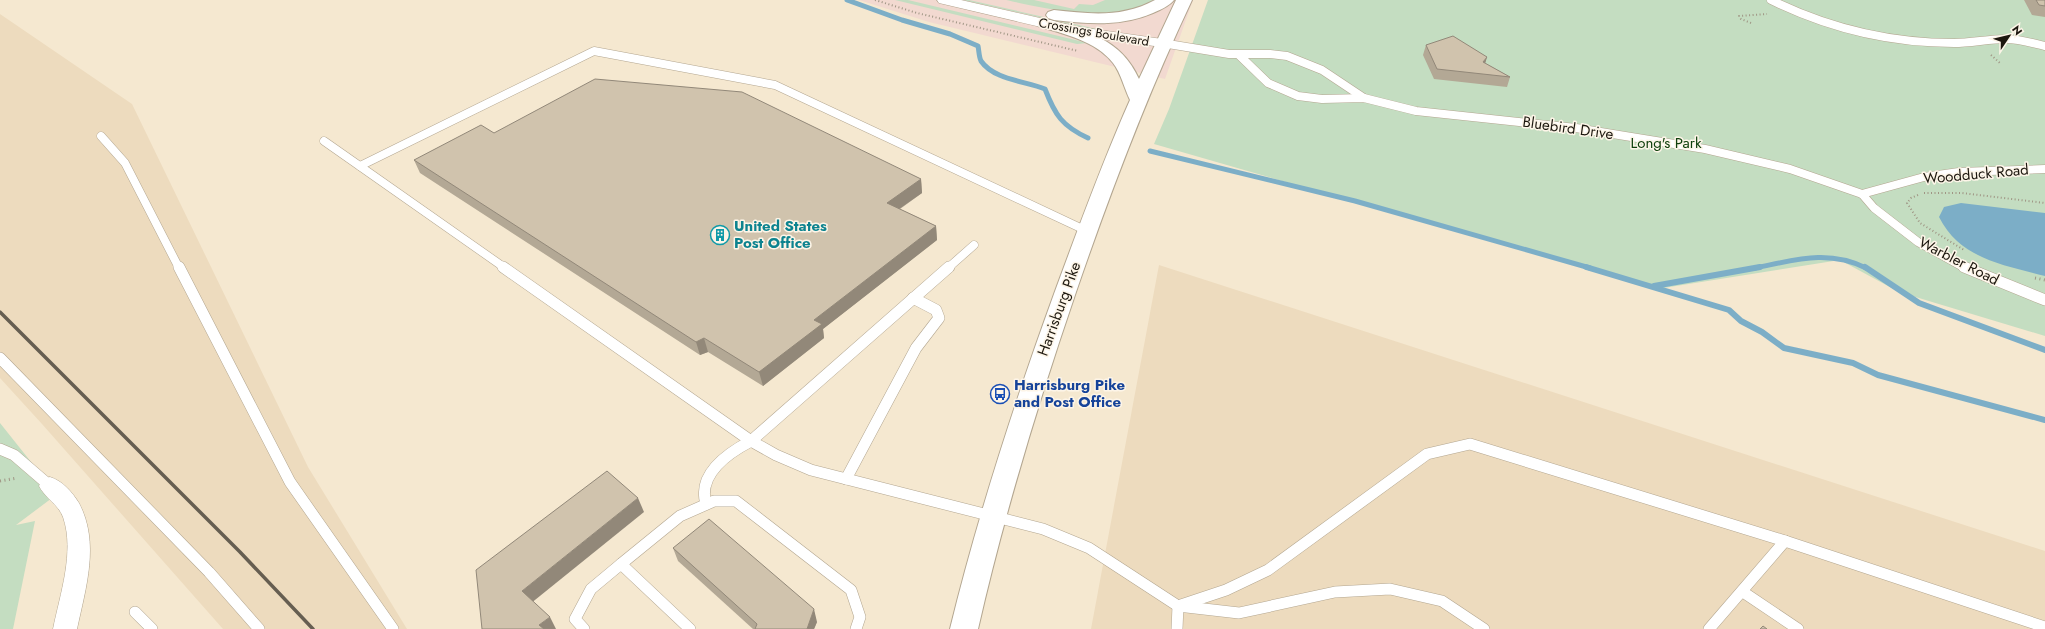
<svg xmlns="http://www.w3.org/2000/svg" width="2045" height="629" font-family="Jost,sans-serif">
  <rect width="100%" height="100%" fill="#f5e8d0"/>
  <!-- commercial -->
  <polygon fill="#f2d9d0" points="859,0 1193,0 1165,79 929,22"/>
  <!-- built -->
  <g fill="#eddbbe">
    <polygon points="0,14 132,104 308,467 407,629 223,629 42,424 0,378"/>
    <polygon points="1159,265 2045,551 2045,629 1091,629"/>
  </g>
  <!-- green -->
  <g fill="#c4ddc1">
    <polygon points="895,0 908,0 1088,43 1077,44"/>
    <polygon points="963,0 969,0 1110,32 1109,33"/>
    <path d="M 1006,0 L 1034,0 L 1074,9 L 1079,4 L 1093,5 L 1105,0 L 1153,0 C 1129,29 1039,7 1006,0 Z"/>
    <polygon points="1208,0 2045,0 2045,336 1899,292 1840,260 1657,289 1154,144 1169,109"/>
    <polygon points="0,423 39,472 60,492 16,525 35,521 13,629 0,629"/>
  </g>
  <!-- water -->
  <path fill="#7caec7" d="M 1961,203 L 2045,213 L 2045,276 C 2004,265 1960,259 1939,217 L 1944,207 Z"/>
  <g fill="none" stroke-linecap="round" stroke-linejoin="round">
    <!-- stream-far1 -->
    <g stroke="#7caec7" stroke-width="5">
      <path d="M 847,0 L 902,20 L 950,34 L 978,46 C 979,51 979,57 981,61 C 994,80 1026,81 1045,89 C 1055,115 1062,126 1088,138"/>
      <polyline points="1150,151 1355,201 1590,268"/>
      <path d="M 1755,268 C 1795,260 1828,249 1866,268"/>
    </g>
    <!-- stream -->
    <g stroke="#7caec7" stroke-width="6">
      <polyline points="1586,267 1729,310 1741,321 1762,332 1784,348 1853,363 1878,375 2045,420"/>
      <polyline points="1865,267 1919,303 2045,350"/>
      <polyline points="1654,286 1760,267"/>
    </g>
    <!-- service-far1 casing -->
    <g stroke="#b3a690" stroke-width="9">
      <g id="service-far1">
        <path d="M 1771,0 C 1828,28 1890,43 1954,43 C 1971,43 1989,39 2006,39 C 2019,39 2032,43 2045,46"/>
        <polyline points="1162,43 1229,54 1270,54 1287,56 1322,70 1364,98"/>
        <polyline points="1239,55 1268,83 1298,96 1322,99 1364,98 1416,111 1576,128 1705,149 1790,169 1862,194 1874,208 1918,242 1965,268"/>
        <polyline points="101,136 125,163 179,268"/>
        <polyline points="324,141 505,268"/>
        <polyline points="360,166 594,51 775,85 1087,231"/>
        <polyline points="1862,194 1924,177 1959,172 2045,169"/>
        <polyline points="948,268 974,245"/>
      </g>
    </g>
    <!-- service casing -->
    <g stroke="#b3a690" stroke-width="12">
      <g id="service">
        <polyline points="179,267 290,482 393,629"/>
        <polyline points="503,267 751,441 776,455 811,470 1043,529 1089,548 1178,606 1239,613 1335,592 1390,589 1442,601 1484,629"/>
        <polyline points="1964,267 2045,300"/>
        <polyline points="0,358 209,572 259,629"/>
        <polyline points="0,449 14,455 50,486"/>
        <polyline points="846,479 916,348 939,318 936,310 913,298"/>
        <path d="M 706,504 C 697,474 728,453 751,441 L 949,267"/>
        <polyline points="621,564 680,516 714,501 736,501 851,590 860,617 856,629"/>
        <polyline points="1743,592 1798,629"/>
        <polyline points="1181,605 1226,590 1268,570 1427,454 1470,444 1785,541 2045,627"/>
        <polyline points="135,612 152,629"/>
        <polyline points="584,629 575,619 591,589 621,564 690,629"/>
        <polyline points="1177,629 1178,606"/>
        <polyline points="1709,629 1785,541"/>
      </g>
    </g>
    <!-- minor casing -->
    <g stroke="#b3a690" stroke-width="1">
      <g id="minor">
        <polygon points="937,0 961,0 1079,27 1162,39 1167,40 1169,43 1167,46 1162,47 1079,36 939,3"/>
        <path d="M 50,477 C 63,481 72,492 79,503 C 100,543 86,587 77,629 L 53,629 C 60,594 75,552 63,517 C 58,504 45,498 39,486 L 42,480 Z"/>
      </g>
    </g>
    <!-- primary casing -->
    <g stroke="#b3a690" stroke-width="2">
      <g id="primary">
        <path d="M 1155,0 L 1174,0 C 1169,6 1160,10 1153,13 C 1120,27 1088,24 1054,20 L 1048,18 L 1046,15 L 1048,12 L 1054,10 C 1090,14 1122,18 1155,0 Z"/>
        <path d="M 1176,0 L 1192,0 C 1147,95 1110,193 1076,292 C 1038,403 1004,515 978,629 L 950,629 C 978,515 1014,404 1054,294 C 1078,229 1102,163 1130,100 C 1124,88 1121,73 1113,63 C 1096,41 1064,34 1038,26 L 1036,23 L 1038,20 L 1050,20 C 1088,32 1121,39 1139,79 Z"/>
      </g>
    </g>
    <!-- path-far1 -->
    <g stroke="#9f9584" stroke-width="2" stroke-dasharray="1 2.5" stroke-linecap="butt">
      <polyline points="875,0 917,13 1078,51"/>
      <polyline points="1751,23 1741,19 1739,16 1767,14"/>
      <polyline points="1991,55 2000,63"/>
      <polyline points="1924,193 1962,193 2045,203"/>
      <polyline points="1918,195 1911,198 1907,203 1920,223 1964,250"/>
    </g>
    <!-- path -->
    <g stroke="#9f9584" stroke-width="3" stroke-dasharray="1 3.5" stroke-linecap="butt">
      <polyline points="2035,278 2045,280"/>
      <polyline points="0,481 17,478"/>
    </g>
    <!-- service-far1 -->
    <use href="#service-far1" stroke="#fff" stroke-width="8"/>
    <!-- service -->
    <use href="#service" stroke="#fff" stroke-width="11"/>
    <!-- minor -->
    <use href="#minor" fill="#fff" fill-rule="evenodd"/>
    <!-- primary -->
    <use href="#primary" fill="#fff" fill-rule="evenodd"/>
    <!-- rail -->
    <polyline stroke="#665e51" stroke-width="3.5" points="0,312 240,552 313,629"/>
  </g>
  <!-- wall -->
  <g fill="#b3a895">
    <polygon points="2024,0 2045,0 2045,17 2032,15"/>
    <polygon points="1426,45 1487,57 1485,63 1510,77 1507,87 1434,79 1423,55"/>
    <polygon points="494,133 921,179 922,193 900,209 936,226 937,240 823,329 824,338 763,386 708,352 700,355 420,173 414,160"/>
    <polygon points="673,548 817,622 814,629 753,629 678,561"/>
  </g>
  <!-- shaded-wall -->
  <g fill="#928879">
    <polygon points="1487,57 1484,67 1483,62"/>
    <polygon points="921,179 922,193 889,216 887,203"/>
    <polygon points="936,226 937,240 823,329 824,338 763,386 759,372 814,320"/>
    <polygon points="704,338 708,352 700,355 696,342"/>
    <polygon points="638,498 644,512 530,604 522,591"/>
    <polygon points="814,609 817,622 814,629 807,629"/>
    <polygon points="550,617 556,629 542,629 539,625"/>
  </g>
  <!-- building -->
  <g fill="#d0c3ad" stroke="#928879">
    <polygon points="2036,0 2045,0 2045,6 2039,5"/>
    <polygon points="1453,36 1487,57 1483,62 1510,77 1437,69 1426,45"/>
    <polygon points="595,79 742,92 921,179 887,203 936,226 814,320 822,324 759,372 704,338 696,342 414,160 481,125 494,133"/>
    <polygon points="607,471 638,498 522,591 550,617 539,625 544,629 482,629 476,570"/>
    <polygon points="709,519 814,609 807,629 755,629 757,624 673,548"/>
    <polygon points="1763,626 1767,629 1760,629"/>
  </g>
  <!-- icons -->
  <defs>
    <g id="building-ring" transform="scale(1)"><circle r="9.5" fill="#fdf5e8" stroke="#0f9aa8" stroke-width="1.5"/><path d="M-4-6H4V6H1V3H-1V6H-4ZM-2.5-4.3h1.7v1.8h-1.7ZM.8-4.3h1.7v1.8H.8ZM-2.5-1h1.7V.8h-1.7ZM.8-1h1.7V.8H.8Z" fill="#0f9aa8"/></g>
    <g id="bus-ring" transform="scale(1)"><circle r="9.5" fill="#fdf5e8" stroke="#1a4fb4" stroke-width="1.5"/><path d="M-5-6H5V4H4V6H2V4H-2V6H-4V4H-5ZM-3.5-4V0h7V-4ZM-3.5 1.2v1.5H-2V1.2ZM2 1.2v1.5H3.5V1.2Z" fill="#1a4fb4"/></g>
  </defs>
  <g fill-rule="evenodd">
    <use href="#building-ring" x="720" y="235"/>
    <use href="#bus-ring" x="1000" y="394"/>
  </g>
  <g text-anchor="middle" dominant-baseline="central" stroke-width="3" stroke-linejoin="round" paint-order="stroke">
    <!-- far-street labels -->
    <g font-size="13" fill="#1c170f" stroke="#fdf5e8">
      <text transform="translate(1094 32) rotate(10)">Crossings Boulevard</text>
    </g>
    <!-- street labels -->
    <g font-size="15" fill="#1c170f" stroke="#fdf5e8">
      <text transform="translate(1568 128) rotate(8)">Bluebird Drive</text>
      <text transform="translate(1976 174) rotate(-5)">Woodduck Road</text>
      <text transform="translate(1959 261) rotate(27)">Warbler Road</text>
      <text transform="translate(1059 309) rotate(-70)">Harrisburg Pike</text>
    </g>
    <!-- park labels -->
    <g font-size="15" fill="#10400d" stroke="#fdf5e8">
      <text x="1666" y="143">Long's Park</text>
    </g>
    <!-- culture labels -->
    <g font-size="15" font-weight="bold" fill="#0d838f" stroke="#fdf5e8" text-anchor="start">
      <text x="734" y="226">United States<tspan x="734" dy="17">Post Office</tspan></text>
    </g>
    <!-- transit labels -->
    <g font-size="15" font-weight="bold" fill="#164399" stroke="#fdf5e8" text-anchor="start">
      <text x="1014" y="385">Harrisburg Pike<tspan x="1014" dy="17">and Post Office</tspan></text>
    </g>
  </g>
  <!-- north arrow -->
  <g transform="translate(2009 36) rotate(55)" stroke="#fdf5e8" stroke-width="3" paint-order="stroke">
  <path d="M0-3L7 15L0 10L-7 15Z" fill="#1c170f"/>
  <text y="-6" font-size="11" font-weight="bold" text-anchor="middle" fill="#1c170f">N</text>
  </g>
</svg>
